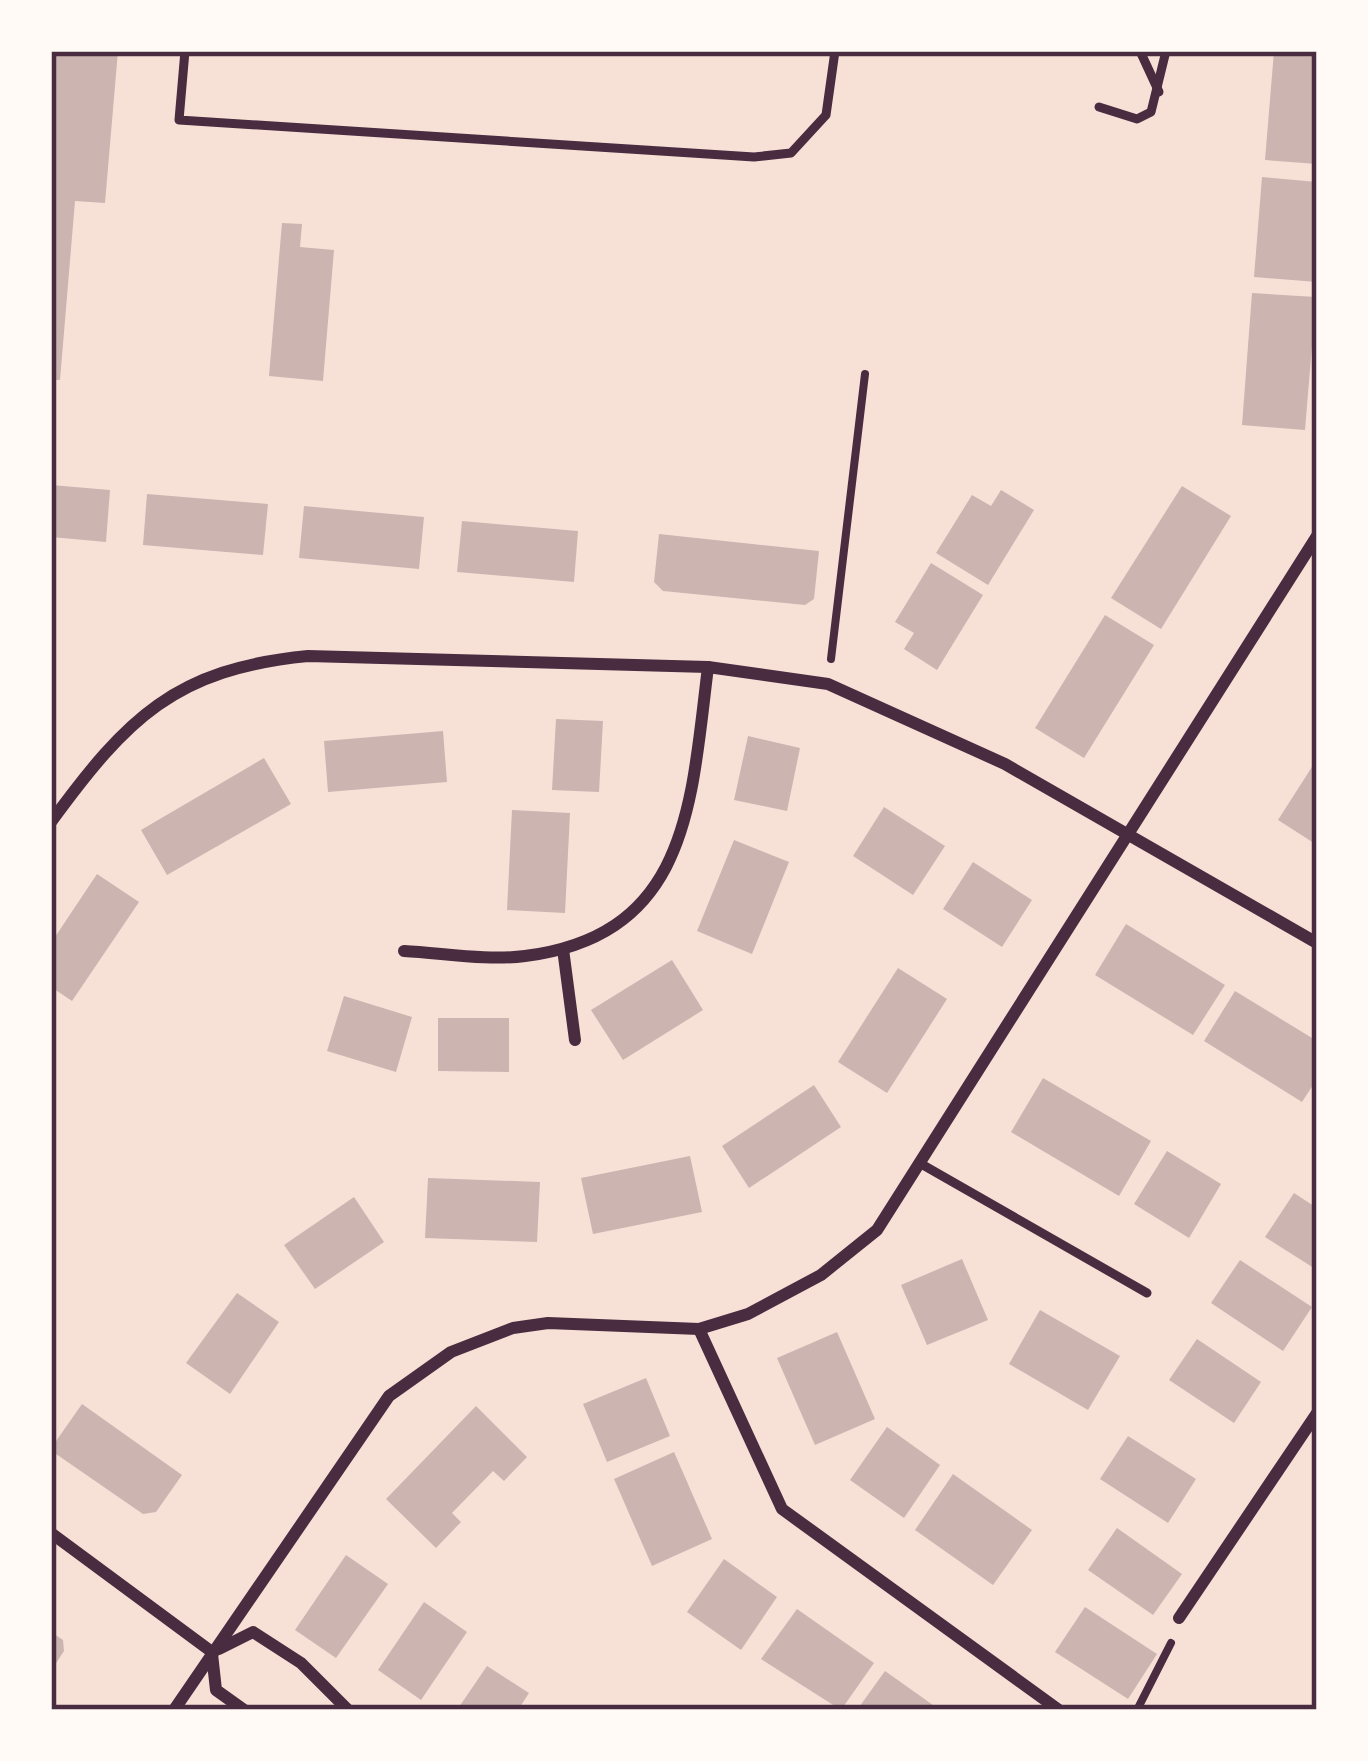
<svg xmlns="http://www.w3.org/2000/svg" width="1368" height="1761" font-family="Jost,sans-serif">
  <rect width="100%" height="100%" fill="#f7e1d7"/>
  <!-- building -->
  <g fill="#ccb4b1">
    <polygon points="51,51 118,51 105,203 75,201 60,380 51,380"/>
    <polygon points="1274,51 1317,51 1317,164 1265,160"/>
    <polygon points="1262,177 1317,182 1317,282 1254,277"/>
    <polygon points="282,223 302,224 300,247 334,250 323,381 269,376"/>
    <polygon points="1252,293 1316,297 1305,430 1242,425"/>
    <polygon points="51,485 110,490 106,542 51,537"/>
    <polygon points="1182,486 1231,516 1161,629 1111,598"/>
    <polygon points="1001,490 1034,510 988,585 936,553 972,495 991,506"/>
    <polygon points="147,494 268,504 263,555 143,545"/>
    <polygon points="304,506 424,517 419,569 299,558"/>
    <polygon points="462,521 578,531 574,582 457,572"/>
    <polygon points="659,534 819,551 814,599 805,605 663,591 654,582"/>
    <polygon points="931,563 983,595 937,670 904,649 914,633 895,622"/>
    <polygon points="1105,615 1154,645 1084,758 1035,728"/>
    <polygon points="556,719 603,721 599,792 552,790"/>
    <polygon points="443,731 447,782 328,792 324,741"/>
    <polygon points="748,736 800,748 787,811 734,800"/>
    <polygon points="264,758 291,804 167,875 141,830"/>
    <polygon points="1317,759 1317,845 1278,820"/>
    <polygon points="884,807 945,846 913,895 853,856"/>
    <polygon points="512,810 570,813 565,913 507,910"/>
    <polygon points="734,840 789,862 752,954 697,931"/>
    <polygon points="973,862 1032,900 1002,947 943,909"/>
    <polygon points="97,874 139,902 72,1001 51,987 51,943"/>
    <polygon points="1126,924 1225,985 1193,1035 1095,975"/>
    <polygon points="672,960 703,1010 623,1060 591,1010"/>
    <polygon points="898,968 947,999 887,1093 838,1062"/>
    <polygon points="1235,991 1317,1041 1317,1079 1302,1102 1204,1041"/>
    <polygon points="344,996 412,1017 396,1072 327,1051"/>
    <polygon points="438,1018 509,1018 509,1072 438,1071"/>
    <polygon points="1043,1078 1151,1141 1119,1196 1011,1132"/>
    <polygon points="814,1085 841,1127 749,1188 722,1146"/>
    <polygon points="1167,1151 1221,1184 1189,1238 1134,1204"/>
    <polygon points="690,1156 702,1212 593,1234 581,1178"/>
    <polygon points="428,1178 540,1182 537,1242 425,1238"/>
    <polygon points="1294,1193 1317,1208 1317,1270 1265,1237"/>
    <polygon points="354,1197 384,1242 315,1289 284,1245"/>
    <polygon points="962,1259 988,1320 927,1345 901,1285"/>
    <polygon points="1240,1260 1312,1307 1283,1351 1211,1303"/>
    <polygon points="237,1293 279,1322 230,1394 186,1363"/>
    <polygon points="1040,1310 1120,1356 1088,1410 1009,1364"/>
    <polygon points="837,1332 875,1419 815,1445 777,1358"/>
    <polygon points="1197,1339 1261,1382 1234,1423 1169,1380"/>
    <polygon points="646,1378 670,1436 607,1462 583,1404"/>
    <polygon points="82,1404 182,1475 156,1512 143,1514 56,1454 54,1444"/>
    <polygon points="476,1406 527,1457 504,1481 493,1471 452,1513 461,1522 436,1548 386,1499"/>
    <polygon points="887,1427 940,1465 904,1518 850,1480"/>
    <polygon points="1128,1436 1196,1479 1168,1523 1100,1479"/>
    <polygon points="674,1452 712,1539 652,1566 614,1479"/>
    <polygon points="953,1474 1032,1530 993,1585 915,1530"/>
    <polygon points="1117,1528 1182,1574 1153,1615 1088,1570"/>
    <polygon points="346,1555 388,1584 336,1658 295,1630"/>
    <polygon points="724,1559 777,1597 741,1650 687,1612"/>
    <polygon points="424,1602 467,1632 421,1700 378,1670"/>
    <polygon points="1085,1607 1157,1654 1128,1699 1055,1652"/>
    <polygon points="797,1609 874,1663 841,1710 761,1659"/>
    <polygon points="51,1632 63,1640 64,1651 51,1671"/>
    <polygon points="487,1666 529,1693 518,1710 457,1710"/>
    <polygon points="885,1671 940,1710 857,1710"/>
  </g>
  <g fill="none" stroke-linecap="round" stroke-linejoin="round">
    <!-- path -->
    <g stroke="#4a2c40" stroke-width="8">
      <polyline points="831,659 865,374"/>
      <polyline points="1137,1710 1171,1643"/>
    </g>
    <!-- service -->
    <g stroke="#4a2c40" stroke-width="9">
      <polyline points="185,51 179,120 754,157 791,153 826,115 835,51"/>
      <polyline points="1140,51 1159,92"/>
      <polyline points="1099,107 1137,119 1151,112 1166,51"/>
      <polyline points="923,1165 1147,1293"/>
    </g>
    <!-- minor -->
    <g stroke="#4a2c40" stroke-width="12">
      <path d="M 51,822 C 127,718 175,669 308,656 L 708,667 L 828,684 L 1005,764 L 1317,943"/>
      <polyline points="563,949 575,1040"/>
      <path d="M 404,951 C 443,953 487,961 525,956 C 690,935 691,802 708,667"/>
      <polyline points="699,1329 782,1509 1059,1710"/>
      <polyline points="51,1533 212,1652"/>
      <polyline points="1179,1618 1317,1413"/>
      <polyline points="219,1649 253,1632 301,1663 348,1710"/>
      <polyline points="212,1654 216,1690 244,1710"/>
      <polyline points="174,1710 389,1396 451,1352 513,1328 548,1323 699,1329 748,1314 821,1275 877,1230 1317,536"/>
    </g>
  </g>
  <!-- border -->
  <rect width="1368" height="1761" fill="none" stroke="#fffaf5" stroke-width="108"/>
  <rect x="54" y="54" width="1260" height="1653" fill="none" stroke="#4a2c40" stroke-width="4.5"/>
</svg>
